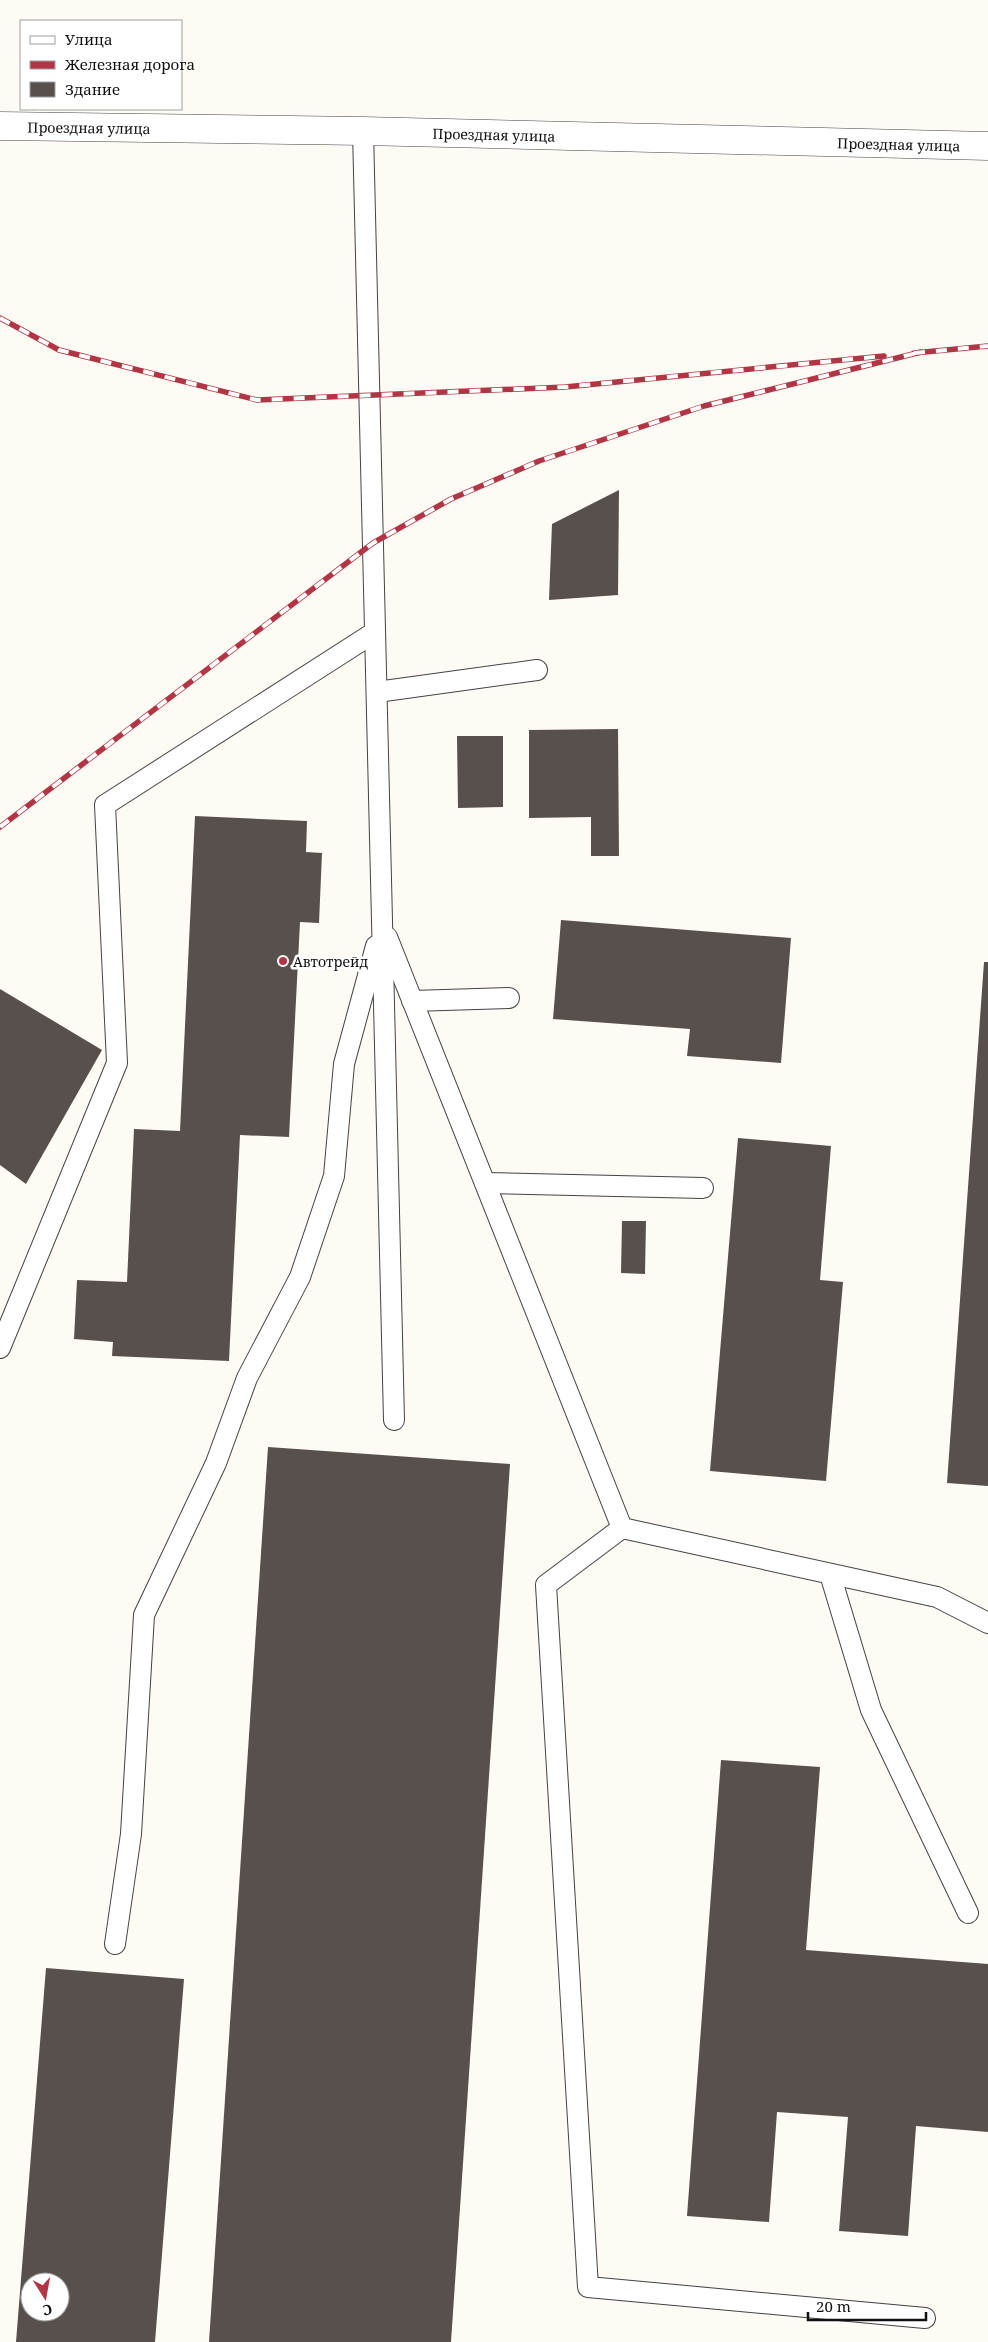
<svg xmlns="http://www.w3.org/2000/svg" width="988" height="2342" font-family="'Noto Serif',serif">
  <rect width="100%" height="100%" fill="#fefbf4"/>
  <!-- building -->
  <g fill="#57504d" fill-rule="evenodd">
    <polygon points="619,490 618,595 549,600 552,524"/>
    <polygon points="618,729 619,856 591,856 591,817 529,818 529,730"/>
    <polygon points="457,736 503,736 503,807 458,808"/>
    <polygon points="195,816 307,821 306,852 322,853 319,923 300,922 289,1137 240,1135 229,1361 112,1356 113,1342 74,1339 77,1280 127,1282 134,1129 180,1131"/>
    <polygon points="561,920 791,938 781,1063 687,1056 690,1029 553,1019"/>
    <polygon points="984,962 988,962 988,1486 947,1483"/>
    <polygon points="0,989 102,1050 26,1184 0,1165"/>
    <polygon points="738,1138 831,1146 820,1280 843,1282 826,1481 710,1471"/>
    <polygon points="622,1221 646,1221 645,1274 621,1273"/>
    <polygon points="268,1447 510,1464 451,2342 209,2342"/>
    <polygon points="721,1760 820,1767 806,1950 988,1964 988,2132 916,2126 908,2236 839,2231 848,2117 777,2112 769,2222 687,2216"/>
    <path d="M 46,1968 L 184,1979 L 155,2342 L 16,2342 ZM 30,2282 L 60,2282 L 60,2312 L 30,2312 Z"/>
  </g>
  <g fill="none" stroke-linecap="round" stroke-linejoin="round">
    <!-- service casing -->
    <g stroke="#434343" stroke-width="22">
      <g id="service">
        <polyline points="363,131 394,1420"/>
        <polyline points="377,692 537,670"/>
        <polyline points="387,937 622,1528 937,1597 988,1623"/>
        <polyline points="412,1001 509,998"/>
        <polyline points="485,1183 703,1188"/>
        <polyline points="0,1348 117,1063 105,805 375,632"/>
        <polyline points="622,1528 546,1585 588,2287 925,2318"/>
        <polyline points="830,1574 871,1710 968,1913"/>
        <polyline points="115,1944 131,1834 144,1615 216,1463 247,1378 300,1277 334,1176 344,1064 376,946"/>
      </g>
    </g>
    <!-- minor casing -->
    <g stroke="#434343" stroke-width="29">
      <g id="minor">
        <path id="s1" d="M 0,126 L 363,131 L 988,146"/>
      </g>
    </g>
    <!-- service -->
    <use href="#service" stroke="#fff" stroke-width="20"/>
    <!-- minor -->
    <use href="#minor" stroke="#fff" stroke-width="28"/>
    <!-- rail casing -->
    <g stroke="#b23545" stroke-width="5.5">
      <g id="rail">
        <polyline points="0,318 59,350 257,400 565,387 884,356"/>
        <polyline points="914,353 988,346"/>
        <polyline points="0,827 373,543 451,499 539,461 704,406 921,352"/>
      </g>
    </g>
    <!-- rail -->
    <use href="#rail" stroke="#fff" stroke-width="4" stroke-dasharray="11" stroke-linecap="butt"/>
  </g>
  <!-- markers -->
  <circle fill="#b23545" stroke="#fff" stroke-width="2" cx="283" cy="961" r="5"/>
  <g text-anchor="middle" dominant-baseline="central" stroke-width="5" stroke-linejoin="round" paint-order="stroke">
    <!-- street labels -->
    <g font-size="14" fill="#101010" stroke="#fff">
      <text stroke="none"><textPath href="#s1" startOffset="89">Проездная улица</textPath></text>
      <text stroke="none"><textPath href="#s1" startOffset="494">Проездная улица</textPath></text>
      <text stroke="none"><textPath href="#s1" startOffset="899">Проездная улица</textPath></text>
    </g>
    <!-- poi labels -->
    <g font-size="14" fill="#101010" stroke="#fff" text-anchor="start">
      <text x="293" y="961">Автотрейд</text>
    </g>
  </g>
  <!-- legend -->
  <rect x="20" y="20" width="162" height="90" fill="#ffffff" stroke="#9f9f9f"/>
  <rect x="30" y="36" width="25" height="8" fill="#ffffff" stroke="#9f9f9f"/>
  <text x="65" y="45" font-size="15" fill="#101010">Улица</text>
  <rect x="30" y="61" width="25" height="8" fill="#b23545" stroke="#9f9f9f"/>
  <text x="65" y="70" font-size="15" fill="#101010">Железная дорога</text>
  <rect x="30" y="82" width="25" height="15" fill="#57504d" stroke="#9f9f9f"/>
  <text x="65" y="95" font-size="15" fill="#101010">Здание</text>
  <!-- north arrow -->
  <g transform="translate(45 2297) rotate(169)"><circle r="24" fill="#ffffff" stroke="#9f9f9f"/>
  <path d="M0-4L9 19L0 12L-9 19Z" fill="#b23545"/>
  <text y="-8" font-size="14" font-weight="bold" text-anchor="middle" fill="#101010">С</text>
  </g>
  <!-- scale -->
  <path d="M808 2312v8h118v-8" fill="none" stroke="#101010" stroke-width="2.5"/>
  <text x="816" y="2312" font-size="15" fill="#101010" stroke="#ffffff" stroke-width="4" paint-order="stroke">20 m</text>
</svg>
